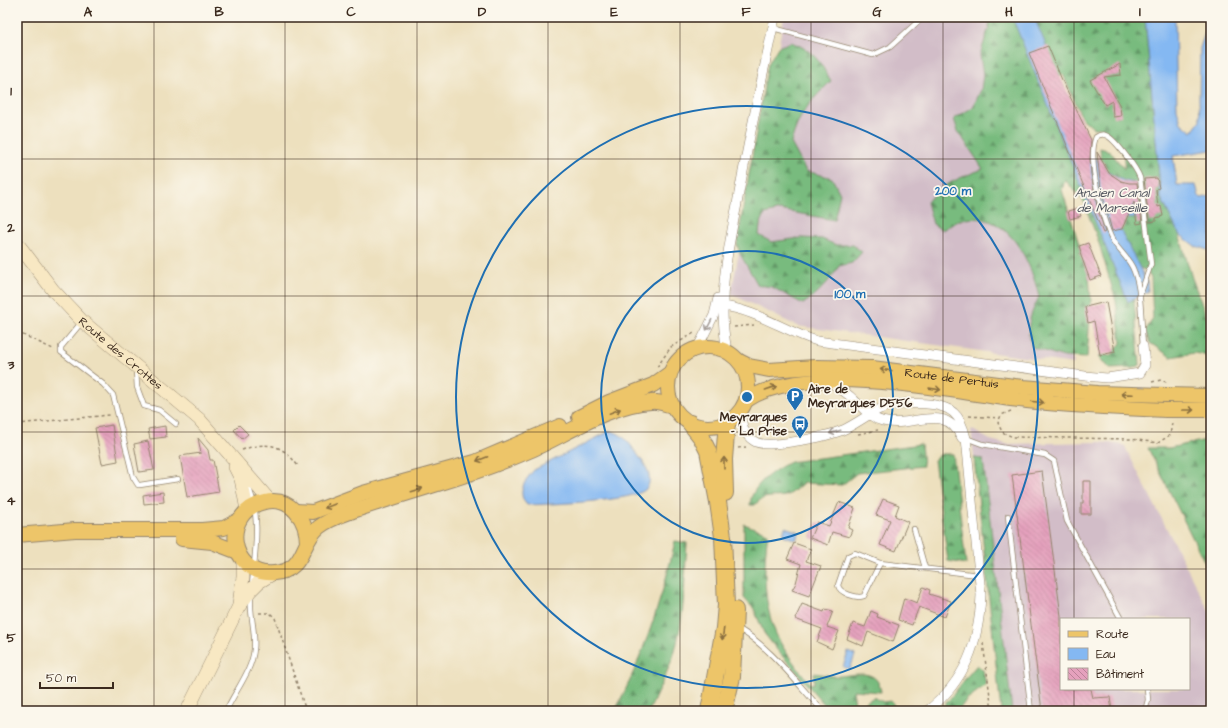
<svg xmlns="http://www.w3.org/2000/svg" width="1228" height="728" font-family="'Architects Daughter',sans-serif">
  <defs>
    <pattern id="forest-firs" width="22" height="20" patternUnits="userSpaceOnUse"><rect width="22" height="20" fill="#78bb7e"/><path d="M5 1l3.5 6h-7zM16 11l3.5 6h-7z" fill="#649867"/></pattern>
    <pattern id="building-back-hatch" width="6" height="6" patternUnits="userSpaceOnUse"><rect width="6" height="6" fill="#e5a1bd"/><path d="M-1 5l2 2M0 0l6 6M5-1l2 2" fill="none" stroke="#bb8399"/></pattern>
  </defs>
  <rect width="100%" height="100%" fill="#fbf7ec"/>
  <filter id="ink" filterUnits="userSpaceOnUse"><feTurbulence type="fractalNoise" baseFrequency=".025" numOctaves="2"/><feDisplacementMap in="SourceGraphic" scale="8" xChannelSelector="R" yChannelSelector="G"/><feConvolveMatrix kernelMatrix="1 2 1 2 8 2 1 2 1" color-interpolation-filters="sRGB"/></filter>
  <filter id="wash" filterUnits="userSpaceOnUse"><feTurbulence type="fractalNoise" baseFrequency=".012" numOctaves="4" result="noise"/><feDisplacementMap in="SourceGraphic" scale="16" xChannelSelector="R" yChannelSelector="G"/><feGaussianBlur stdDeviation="0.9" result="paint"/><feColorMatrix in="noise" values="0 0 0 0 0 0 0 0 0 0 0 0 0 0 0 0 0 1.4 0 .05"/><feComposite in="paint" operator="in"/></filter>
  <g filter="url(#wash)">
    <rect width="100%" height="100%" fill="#ede0be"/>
    <!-- industrial -->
    <g fill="#d2bdc8" fill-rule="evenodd">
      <polygon points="784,17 1006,17 1014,147 1074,364 797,326 731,294"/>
      <path d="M 971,429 L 990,440 L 1007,444 L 1100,442 L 1124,445 L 1211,615 L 1211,711 L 1001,711 ZM 1061,619 L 1189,619 L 1189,689 L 1061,689 Z"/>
    </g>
    <!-- forest -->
    <g fill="url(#forest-firs)" stroke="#5a724e">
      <path d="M 991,17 L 1145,17 L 1161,198 L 1179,234 L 1192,278 L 1211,329 L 1211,356 L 1194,353 L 1171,357 L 1150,343 L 1145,331 L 1153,319 L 1151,278 L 1146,270 C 1118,266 1102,172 1100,148 L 1110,151 L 1124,169 C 1126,151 1117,138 1102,128 L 1093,128 L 1082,118 L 1063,74 L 1059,77 L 1132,282 L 1140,365 L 1134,368 L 1109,369 L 1098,356 L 1112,355 L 1121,343 L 1116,301 L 1098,240 L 1083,200 L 1065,180 L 1062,190 L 1089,276 L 1091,301 L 1087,358 L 1064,357 L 1032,347 C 1025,326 1030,316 1039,297 C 1031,261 1007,208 961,220 C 954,222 948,227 942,230 L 933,224 L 927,202 C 941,184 962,177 983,169 L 958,131 L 954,119 L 973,107 L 981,90 L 983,75 L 980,55 L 989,27 Z"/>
      <path d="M 791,42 C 814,51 819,60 831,81 C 809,103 799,113 791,143 L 806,171 L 832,178 L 840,194 L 834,220 L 780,210 L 765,214 L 760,225 L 759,235 L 771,242 L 801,238 L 822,239 L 836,245 L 853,245 L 862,252 L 852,263 L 839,266 C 829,282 818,294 803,304 L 772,287 L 758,285 L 740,254 L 737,244 L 768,64 L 778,47 Z"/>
      <polygon points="1211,439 1211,575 1148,448 1169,448"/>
      <path d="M 921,444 L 923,466 L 857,473 L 842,485 L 803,483 C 798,487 791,495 785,496 C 774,498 763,494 755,505 L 750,505 C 751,485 774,470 790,462 Z"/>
      <polygon points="941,454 953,454 966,564 948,561 934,460"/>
      <polygon points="974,458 983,459 1012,711 1001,711"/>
      <path d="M 744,524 L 768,533 C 763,565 763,606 777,636 C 785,653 798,668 810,684 L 814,683 L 814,673 C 822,674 832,677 840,676 C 855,675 878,667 881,692 L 853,690 L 856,711 L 830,711 L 778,651 L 764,633 L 754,609 L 744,598 Z"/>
      <path d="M 675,541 L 687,543 C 684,581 685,620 673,657 C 666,675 657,693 649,711 L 615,711 C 642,659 663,598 675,541 Z"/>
      <path d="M 977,665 L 983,670 L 986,685 L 967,699 L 958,711 L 939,711 C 953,697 963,680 977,665 Z"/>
      <polygon points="874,697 883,702 891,701 898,711 866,711 866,702"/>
    </g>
    <!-- water -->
    <g fill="#84b8f2" stroke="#607188">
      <path d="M 1012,17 L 1034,17 L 1092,154 C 1104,170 1116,181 1136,183 L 1141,218 L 1123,219 L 1119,227 L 1147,282 L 1148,291 L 1128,302 Z"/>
      <polygon points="1145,17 1175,17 1177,109 1181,123 1192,132 1200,121 1199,99 1200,48 1207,27 1205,17 1211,17 1211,150 1173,156 1177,185 1196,185 1199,196 1201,198 1211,196 1211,251 1195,246 1179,234 1161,198"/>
      <path d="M 610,431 C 624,433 632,447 640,458 C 646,465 654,480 646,489 C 634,502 548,504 527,505 C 516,493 525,480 534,470 Z"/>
      <polygon points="785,527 799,532 796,540 783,535"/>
      <polygon points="848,652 855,655 850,669 843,667"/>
    </g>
    <g id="blocks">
      <!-- building -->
      <g fill="url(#building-back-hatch)">
        <polygon points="1048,46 1062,80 1091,140 1090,159 1091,174 1097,206 1105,232 1103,233 1029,53"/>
        <polygon points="1120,64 1121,75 1104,77 1120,106 1121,116 1113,117 1112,101 1105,105 1090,80"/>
        <polygon points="1097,152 1109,173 1121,181 1129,183 1137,183 1142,223 1137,224 1134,202 1122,229 1112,231 1101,189"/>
        <polygon points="1157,178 1159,188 1156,189 1158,207 1161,206 1163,216 1156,218 1156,221 1149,222 1144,179"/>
        <polygon points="1078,208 1081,216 1070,219 1068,211"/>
        <polygon points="1088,243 1101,276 1090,280 1080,253 1081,252 1079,246"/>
        <polygon points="1106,302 1115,352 1100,355 1094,321 1088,323 1085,307"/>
        <polygon points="112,425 118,461 102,464 95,428"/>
        <polygon points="239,425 248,434 242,439 234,430"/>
        <polygon points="165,426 166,437 150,439 148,429"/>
        <polygon points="198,438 208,450 210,460 213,460 219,492 187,497 180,456 201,453"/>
        <polygon points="148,441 154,470 139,472 134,444"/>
        <polygon points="1042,471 1061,616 1061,689 1091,689 1093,698 1110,697 1112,711 1042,711 1012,475"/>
        <polygon points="1083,481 1091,481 1091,514 1081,514 1081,503 1083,503"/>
        <polygon points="163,492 164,502 144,504 143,495"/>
        <polygon points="883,499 899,505 895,516 908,522 896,551 880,545 890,520 876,515"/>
        <polygon points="839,502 855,508 848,528 852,530 849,537 832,532 828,545 810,538 817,522 829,526"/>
        <polygon points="794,543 811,549 806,561 821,566 809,596 792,590 796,583 801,564 787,559"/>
        <polygon points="923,587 930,590 929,594 951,601 945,617 919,607 912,625 898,620 904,598 917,603"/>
        <polygon points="802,604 824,612 825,609 833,611 827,627 839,631 832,649 817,642 822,629 795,619"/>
        <polygon points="871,611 878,614 877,617 899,625 893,642 868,632 863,646 847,639 853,623 865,627"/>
      </g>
    </g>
  </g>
  <g filter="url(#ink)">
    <use href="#blocks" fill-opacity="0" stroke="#94856e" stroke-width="1"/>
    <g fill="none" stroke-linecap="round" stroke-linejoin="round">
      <!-- service casing -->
      <g stroke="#94856e" stroke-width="6">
        <g id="service">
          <polyline points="773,28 873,55 890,47 923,17"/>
          <path d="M 1139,298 L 1151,264 L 1140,178 C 1137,169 1114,137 1105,135 C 1102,134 1099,135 1096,137 C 1087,158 1102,221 1113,241 C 1119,251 1130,259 1134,271 C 1142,291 1141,324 1143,346"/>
          <polyline points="81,323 61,347 61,352 103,384 113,395 133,477 138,485 140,485 178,479"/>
          <polyline points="136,370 137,387 144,406 159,410 176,424"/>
          <polyline points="966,438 982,444 1045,455 1054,461 1067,521 1121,619"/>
          <path d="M 247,484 C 262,514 255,553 252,585"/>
          <polyline points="1008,516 1031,711"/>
          <polyline points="914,529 925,568"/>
          <path d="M 880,563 L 864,596 C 857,599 839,593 838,585 L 848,556 L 855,553 L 880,563 L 978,575"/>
          <path d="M 737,628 C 770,646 797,684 823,711"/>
          <path d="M 226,711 C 235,691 252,671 254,649 C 256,631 249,614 251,596"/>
          <polyline points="1145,711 1148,700 1147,689"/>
        </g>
      </g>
      <!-- minor casing -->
      <g stroke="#94856e" stroke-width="10">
        <g id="minor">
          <path d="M 722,306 C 757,310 784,331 817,341 L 1085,376 L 1107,378 L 1140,373 L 1145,365 L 1143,346"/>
          <polyline points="698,347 714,315 718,298"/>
          <path d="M 727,351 C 717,298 727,255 737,204 C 748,141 762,79 775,17"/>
          <path d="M 828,381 C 837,387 846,392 853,399 C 862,407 870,418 882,421 C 914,429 943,401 962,438"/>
          <path d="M 740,412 C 742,424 743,434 754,441 C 766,450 828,436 843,430 C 856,424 867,415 880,409 C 897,402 940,400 954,413 C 961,419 964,430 966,438 L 981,595 C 979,642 966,681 927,711"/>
        </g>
      </g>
      <!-- secondary casing -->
      <g stroke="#94856e" stroke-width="14">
        <g id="secondary">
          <path id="s1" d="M 17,243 L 53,290 L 82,321 L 199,419 L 270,501"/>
          <polyline points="235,467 241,479 247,510"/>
          <polyline points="239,604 243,577 243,561"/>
          <polyline points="187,711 238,608 250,591 259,582 272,574"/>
        </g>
      </g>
      <!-- primary casing -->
      <g stroke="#94856e" stroke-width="16">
        <g id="primary">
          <circle cx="708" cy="387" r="40"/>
          <path id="s2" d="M 739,361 L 749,366 L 769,370 L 815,367 L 872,368 L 1023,387 L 1097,393 L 1166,395"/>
          <path d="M 747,400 C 807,359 955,393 1027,401 C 1073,406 1119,408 1166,410"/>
          <polyline points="579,417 609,402 653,385 670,373"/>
          <polyline points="296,511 313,512 363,493 475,462 560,426"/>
          <polyline points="17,535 75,530 202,530 224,528 239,520"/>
          <polyline points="182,539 212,542 238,552"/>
          <path d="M 307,543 C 307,520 291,496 265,502 C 220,511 229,577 274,573 C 306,571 300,542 319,527 C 329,519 342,515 353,511 C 379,502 405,494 431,486 C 465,476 497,465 529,451 C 566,435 610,404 651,402 C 658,401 665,404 672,406"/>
        </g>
      </g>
      <!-- motorway casing -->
      <g stroke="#94856e" stroke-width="18">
        <g id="motorway">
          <polyline points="690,423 701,437 708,451 718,502 723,537 726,605 724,628 709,711"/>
          <polyline points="725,493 724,459 727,422"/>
          <polyline points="724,711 732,677 735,610"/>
        </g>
      </g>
      <!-- path -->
      <g stroke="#94856e" stroke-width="1.5" stroke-dasharray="3 3" stroke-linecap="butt">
        <polyline points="734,327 754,325"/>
        <polyline points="17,332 53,349"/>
        <polyline points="657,367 671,347 694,333"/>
        <polyline points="1152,382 1161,380 1169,383"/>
        <polyline points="1011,411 1001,415 998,423 1002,432 1013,437 1131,439 1158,443 1170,435 1172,423"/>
        <polyline points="969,416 999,418"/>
        <polyline points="17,424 110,415"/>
        <polyline points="858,434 878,430"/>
        <polyline points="738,448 746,447"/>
        <path d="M 242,450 C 268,441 282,444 298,466"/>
        <polyline points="259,613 270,613 275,618 306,711"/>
        <polyline points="983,643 992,711"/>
      </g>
      <!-- service -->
      <use href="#service" stroke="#fff" stroke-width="4.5"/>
      <!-- minor -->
      <use href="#minor" stroke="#fff" stroke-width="9"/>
      <!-- secondary -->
      <use href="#secondary" stroke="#f8e8c3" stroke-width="13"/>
      <!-- primary -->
      <use href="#primary" stroke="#edc569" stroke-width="14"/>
      <!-- motorway -->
      <use href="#motorway" stroke="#edc569" stroke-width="16"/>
      <!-- primary-bridge casing -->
      <g stroke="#94856e" stroke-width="16" stroke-linecap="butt">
        <g id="primary-bridge">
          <polyline points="1166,395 1211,396"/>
          <polyline points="1166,410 1211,410"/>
        </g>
      </g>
      <!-- primary-bridge -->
      <use href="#primary-bridge" stroke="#edc569" stroke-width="14"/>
    </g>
    <!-- one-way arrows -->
    <defs><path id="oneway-shaft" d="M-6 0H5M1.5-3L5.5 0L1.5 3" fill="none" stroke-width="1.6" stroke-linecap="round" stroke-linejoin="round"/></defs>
    <g stroke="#a79f9a">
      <use href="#oneway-shaft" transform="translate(709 325) rotate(117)"/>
      <use href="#oneway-shaft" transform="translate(835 432) rotate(164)"/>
    </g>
    <g stroke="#8b7040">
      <use href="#oneway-shaft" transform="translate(886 370) rotate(-173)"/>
      <use href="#oneway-shaft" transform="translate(771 388) rotate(-19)"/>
      <use href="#oneway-shaft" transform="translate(935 389) rotate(8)"/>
      <use href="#oneway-shaft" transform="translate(1127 394) rotate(-178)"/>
      <use href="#oneway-shaft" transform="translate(1038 402) rotate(5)"/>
      <use href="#oneway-shaft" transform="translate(1188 410)"/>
      <use href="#oneway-shaft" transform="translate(615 411) rotate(-21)"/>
      <use href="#oneway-shaft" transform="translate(482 459) rotate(159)"/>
      <use href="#oneway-shaft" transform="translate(724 463) rotate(-90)"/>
      <use href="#oneway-shaft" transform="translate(417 490) rotate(-16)"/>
      <use href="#oneway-shaft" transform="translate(330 506) rotate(158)"/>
      <use href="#oneway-shaft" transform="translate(723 634) rotate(98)"/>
    </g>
  </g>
  <!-- grid -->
  <path fill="none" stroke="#3b2a1e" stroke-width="1" stroke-opacity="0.55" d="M 154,17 L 154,711M 285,17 L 285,711M 417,17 L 417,711M 548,17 L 548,711M 680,17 L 680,711M 811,17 L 811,711M 943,17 L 943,711M 1074,17 L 1074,619M 17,159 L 1211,159M 17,296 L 1211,296M 17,432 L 1211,432M 17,569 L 1211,569M 1074,689 L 1074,711"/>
  <!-- distance rings -->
  <g fill="none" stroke="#1f6fb2" stroke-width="2">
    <circle cx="747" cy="397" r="146"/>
    <circle cx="747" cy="397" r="291"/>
  </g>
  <!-- icons -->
  <defs>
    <g id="parking-pin" transform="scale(0.9)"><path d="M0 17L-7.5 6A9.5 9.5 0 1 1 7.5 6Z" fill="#1f6fb2" stroke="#fbf7ec"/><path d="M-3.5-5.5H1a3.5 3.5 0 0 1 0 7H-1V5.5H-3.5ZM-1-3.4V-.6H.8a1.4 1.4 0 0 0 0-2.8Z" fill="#fff"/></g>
    <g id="bus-pin" transform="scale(0.9)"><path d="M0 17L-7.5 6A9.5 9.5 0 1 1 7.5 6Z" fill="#1f6fb2" stroke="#fbf7ec"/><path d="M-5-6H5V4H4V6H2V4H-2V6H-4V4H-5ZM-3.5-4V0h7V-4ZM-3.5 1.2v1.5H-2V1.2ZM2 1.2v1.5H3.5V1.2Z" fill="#fff"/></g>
  </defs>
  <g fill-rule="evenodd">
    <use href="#parking-pin" x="795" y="396"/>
    <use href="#bus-pin" x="800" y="424"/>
  </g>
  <g text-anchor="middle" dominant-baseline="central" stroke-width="3.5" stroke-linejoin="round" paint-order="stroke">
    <!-- street labels -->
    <g font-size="12" fill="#3b2a1e" stroke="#fbf7ec">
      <text stroke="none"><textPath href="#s1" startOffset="152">Route des Crottes</textPath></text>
      <text stroke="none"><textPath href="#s2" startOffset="215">Route de Pertuis</textPath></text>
    </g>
    <!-- poi labels -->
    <g font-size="12" font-weight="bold" fill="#3b2a1e" stroke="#fbf7ec" text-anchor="start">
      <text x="808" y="389">Aire de<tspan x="808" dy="14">Meyrargues D556</tspan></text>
      <text x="787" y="417" text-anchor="end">Meyrargues<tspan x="787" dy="14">- La Prise</tspan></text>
    </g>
    <!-- water labels -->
    <g font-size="13" font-style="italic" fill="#51555e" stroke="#fbf7ec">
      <text x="1112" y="193">Ancien Canal<tspan x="1112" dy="15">de Marseille</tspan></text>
    </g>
  </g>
  <circle cx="747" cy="397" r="6" fill="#1f6fb2" stroke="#fbf7ec" stroke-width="2"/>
  <g font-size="12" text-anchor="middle" font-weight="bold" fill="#1f6fb2" stroke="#fbf7ec" stroke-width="3.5" stroke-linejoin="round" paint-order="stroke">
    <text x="953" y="195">200 m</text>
    <text x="850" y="298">100 m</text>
  </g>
  <!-- margin -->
  <rect width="1228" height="728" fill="none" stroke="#fbf7ec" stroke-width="44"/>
  <!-- legend -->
  <rect x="1060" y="618" width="130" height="72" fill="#fbf7ec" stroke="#aea59a"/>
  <rect x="1068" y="631" width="20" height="6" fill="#edc569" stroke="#aea59a"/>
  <text x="1096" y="638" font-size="12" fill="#3b2a1e">Route</text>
  <rect x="1068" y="648" width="20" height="12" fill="#84b8f2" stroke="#aea59a"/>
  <text x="1096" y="658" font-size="12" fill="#3b2a1e">Eau</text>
  <rect x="1068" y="668" width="20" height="12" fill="url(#building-back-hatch)" stroke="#aea59a"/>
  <text x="1096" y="678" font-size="12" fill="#3b2a1e">Bâtiment</text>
  <!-- scale -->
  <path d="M40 682v6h73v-6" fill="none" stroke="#3b2a1e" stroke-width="2"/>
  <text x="46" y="682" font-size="12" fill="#3b2a1e" stroke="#fbf7ec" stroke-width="3" paint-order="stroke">50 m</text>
  <rect x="22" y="22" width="1184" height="684" fill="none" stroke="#3b2a1e" stroke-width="1.5"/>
  <g font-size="13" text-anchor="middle" font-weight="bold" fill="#3b2a1e">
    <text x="88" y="16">A</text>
    <text x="219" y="16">B</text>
    <text x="351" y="16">C</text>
    <text x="482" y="16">D</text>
    <text x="614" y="16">E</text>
    <text x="746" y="16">F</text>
    <text x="877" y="16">G</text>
    <text x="1009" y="16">H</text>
    <text x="1140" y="16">I</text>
    <text x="11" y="95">1</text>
    <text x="11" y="232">2</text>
    <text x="11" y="369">3</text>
    <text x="11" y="505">4</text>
    <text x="11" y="642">5</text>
  </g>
</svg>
